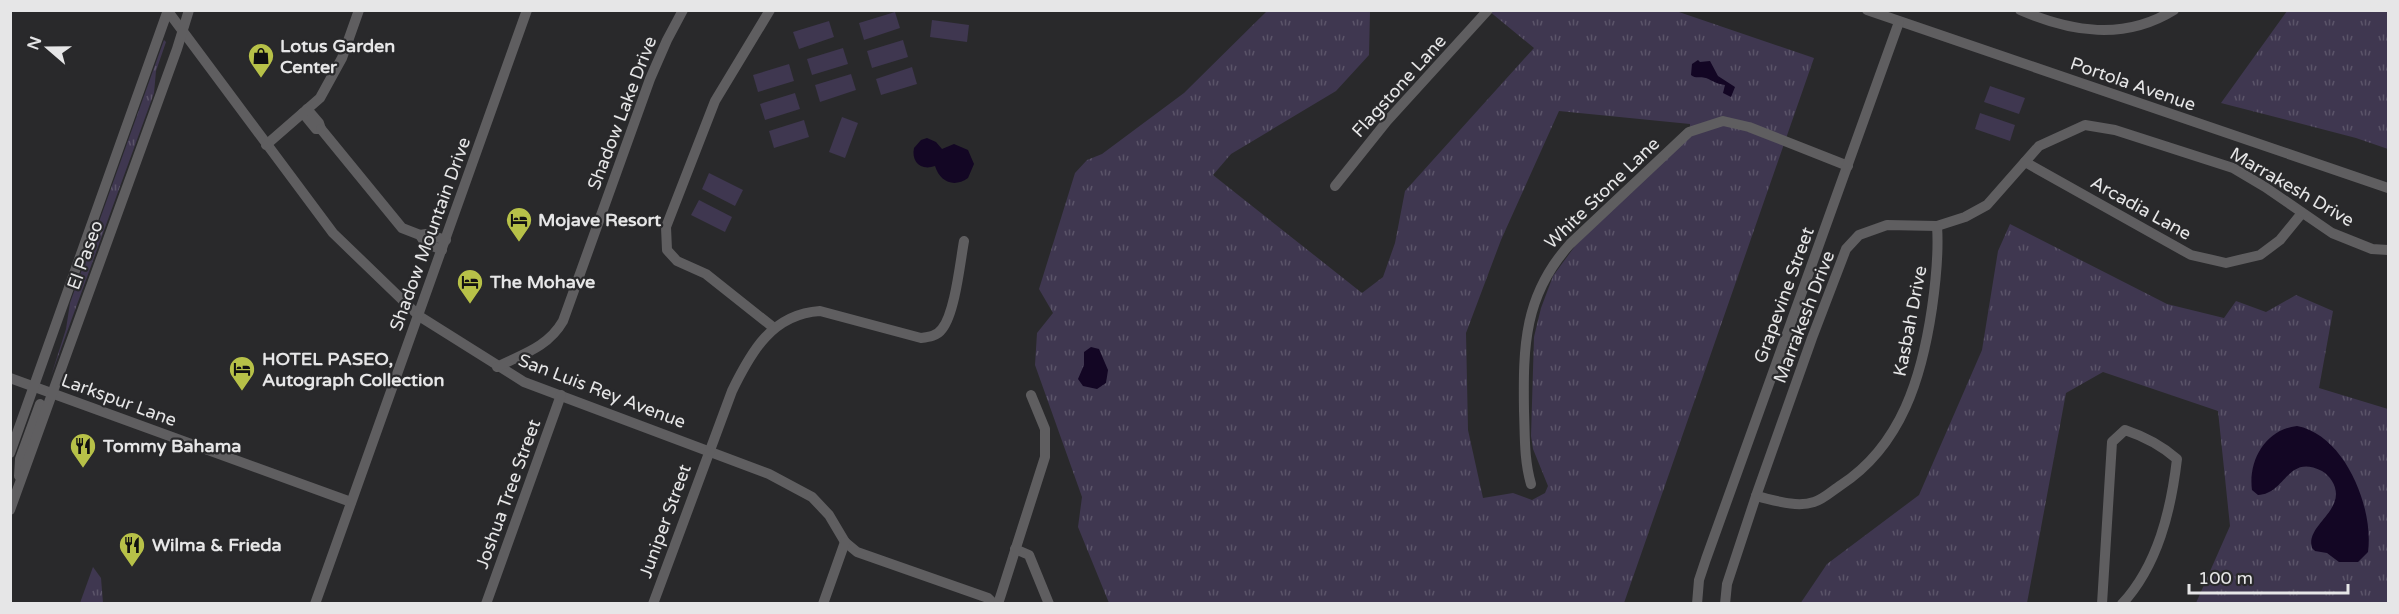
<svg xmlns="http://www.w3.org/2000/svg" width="2399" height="614" font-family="'Varela Round',sans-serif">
  <defs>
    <pattern id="grass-tufts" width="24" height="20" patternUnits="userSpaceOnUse" patternTransform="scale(1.5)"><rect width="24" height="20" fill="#3f3750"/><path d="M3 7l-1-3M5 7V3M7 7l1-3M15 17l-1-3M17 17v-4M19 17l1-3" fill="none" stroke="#5b5469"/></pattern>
  </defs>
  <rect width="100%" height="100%" fill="#29292b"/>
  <!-- grass -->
  <g fill="url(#grass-tufts)" fill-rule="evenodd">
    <path d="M 1267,11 L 1370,11 L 1369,55 L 1336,91 L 1231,154 L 1213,175 L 1362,293 L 1383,277 L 1395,243 L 1405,191 L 1534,48 L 1489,11 L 1676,11 L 1814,58 L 1624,603 L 1109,603 L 1078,527 L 1082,497 L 1035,365 L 1037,333 L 1053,313 L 1039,289 L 1075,173 L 1087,160 L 1102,154 L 1184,93 ZM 1559,111 L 1690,124 L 1690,134 L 1575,246 L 1553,276 L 1541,308 L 1534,337 L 1531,436 L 1533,449 L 1548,486 L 1545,493 L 1532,500 L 1513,493 L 1483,498 L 1468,430 L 1466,333 L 1501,240 Z"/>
    <polygon points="2287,11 2388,11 2388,149 2356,138 2221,103"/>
    <polygon points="164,40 166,42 156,71 154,93 51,376 66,329 70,303"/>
    <polygon points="2010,224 2167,304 2224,318 2236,301 2266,312 2296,295 2333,311 2319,388 2388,409 2388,603 2196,603 2230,526 2218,411 2103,372 2066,393 2027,603 1800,604 1827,564 1919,495 1982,350 1998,251"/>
    <polygon points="93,567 101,578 103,603 80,603"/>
  </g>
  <!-- pitch -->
  <g fill="#3f3750">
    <polygon points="895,12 900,28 864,40 859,23"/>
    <polygon points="932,20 969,25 967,42 930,37"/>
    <polygon points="829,21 834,37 799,49 793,32"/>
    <polygon points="903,40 908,57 872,68 867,51"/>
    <polygon points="843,48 848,64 812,75 807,59"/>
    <polygon points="789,64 794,81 758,92 753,75"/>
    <polygon points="912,67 917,84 881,95 876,79"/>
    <polygon points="851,74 856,90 820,102 815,85"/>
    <polygon points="1990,86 2025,98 2019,114 1984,102"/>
    <polygon points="795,93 800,109 765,120 760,104"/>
    <polygon points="1980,113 2015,125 2010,141 1975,129"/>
    <polygon points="842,117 858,123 845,158 829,152"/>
    <polygon points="804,120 809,137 774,148 769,131"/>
    <polygon points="709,173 743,190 735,206 702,189"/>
    <polygon points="699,200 732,217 725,232 691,215"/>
  </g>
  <!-- water -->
  <g fill="#130624">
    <path d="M 1698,60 L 1700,62 L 1710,61 L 1718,76 L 1735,87 L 1731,97 L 1723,93 L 1725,85 C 1717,84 1713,81 1706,78 C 1700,76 1696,79 1691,75 L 1692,64 Z"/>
    <path d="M 927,138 L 936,142 L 942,149 L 954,144 L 968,150 L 974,164 L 968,178 C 954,188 940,182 935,166 C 921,171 911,162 914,148 L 921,140 Z"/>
    <polygon points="1091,347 1099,349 1108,370 1106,383 1097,389 1083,386 1078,379 1084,365 1084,352"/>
    <path d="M 2297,426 C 2345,435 2374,508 2368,552 L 2358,562 L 2339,562 L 2327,553 L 2315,551 L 2312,548 C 2306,528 2336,515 2336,494 C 2336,485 2330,476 2322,471 C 2287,453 2286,494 2258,495 L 2252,490 C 2248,460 2266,429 2297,426 Z"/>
  </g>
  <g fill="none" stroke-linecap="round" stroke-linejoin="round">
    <!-- minor -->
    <g stroke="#5f5e60" stroke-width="10">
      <polyline points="167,10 333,233 419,316 524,382 769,474 812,497 829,515 845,542 857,552 988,598 994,604"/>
      <polyline points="770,10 715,101 666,227 667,250 677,261 706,274 774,328"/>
      <polyline points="1867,10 2388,188"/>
      <path d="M 2020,10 C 2071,32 2124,41 2174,10"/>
      <polyline points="303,113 316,129 321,129 319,123 307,109"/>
      <polyline points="321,129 402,228 420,235"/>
      <polyline points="266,145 320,98 342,58 359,10"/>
      <polyline points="2025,162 2191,255 2226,263 2260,255 2280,240 2302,213"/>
      <polyline points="1335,186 1387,121 1488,10"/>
      <polyline points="442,250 425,243 420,235 426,234 446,240"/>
      <path d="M 497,367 C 523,354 548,347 563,321 L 650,79 L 667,40 L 683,10"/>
      <polyline points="10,378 351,502"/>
      <polyline points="10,453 168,10"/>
      <polyline points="19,476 20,459 40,404"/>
      <path d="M 1531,484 C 1524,460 1525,436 1524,411 C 1523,346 1524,295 1570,244 L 1689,132 L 1723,121 L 1749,127 L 1848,166"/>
      <path d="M 1756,496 C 1774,500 1796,508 1814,502 C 1824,499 1833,490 1841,485 C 1902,445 1922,376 1932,308 C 1936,280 1939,254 1937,226"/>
      <polyline points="10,510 177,49 189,10"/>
      <polyline points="1015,549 1029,555 1049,604"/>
      <polyline points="315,604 527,10"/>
      <polyline points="486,604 561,395"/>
      <path d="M 653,604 L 732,391 C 751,352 772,314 820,311 L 921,338 C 929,337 937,336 942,329 C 955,313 960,263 964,241"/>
      <polyline points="823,604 845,542"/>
      <polyline points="998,604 1045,457 1045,429 1031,395"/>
      <polyline points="1697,604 1699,580 1706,559 1899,22"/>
      <polyline points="1725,604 1727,584 1756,496 1812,338 1846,249 1859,235 1887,225 1937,226 1965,217 1987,205 2039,146 2085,125 2115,130 2233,168 2265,187 2332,233 2372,249 2388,250"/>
      <path d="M 2102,604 L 2112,442 L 2125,430 C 2146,437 2161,445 2177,459 C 2171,510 2158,565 2122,604"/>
    </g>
  </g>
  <!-- icons -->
  <defs>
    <g id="shop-pin" transform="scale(1.35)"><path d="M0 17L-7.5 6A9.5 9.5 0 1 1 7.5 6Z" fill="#b7c148" stroke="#29292b"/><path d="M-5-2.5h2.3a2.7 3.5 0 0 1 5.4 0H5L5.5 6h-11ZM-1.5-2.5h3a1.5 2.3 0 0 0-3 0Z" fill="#111"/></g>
    <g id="hotel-pin" transform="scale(1.35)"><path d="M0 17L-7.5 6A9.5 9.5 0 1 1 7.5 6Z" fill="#b7c148" stroke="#29292b"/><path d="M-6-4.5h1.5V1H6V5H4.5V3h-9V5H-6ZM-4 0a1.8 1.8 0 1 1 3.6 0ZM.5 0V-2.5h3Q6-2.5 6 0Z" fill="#111"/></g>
    <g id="restaurant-pin" transform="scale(1.35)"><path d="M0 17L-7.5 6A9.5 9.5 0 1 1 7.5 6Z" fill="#b7c148" stroke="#29292b"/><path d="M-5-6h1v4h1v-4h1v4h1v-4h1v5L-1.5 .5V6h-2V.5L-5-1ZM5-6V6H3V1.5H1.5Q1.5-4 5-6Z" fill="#111"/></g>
  </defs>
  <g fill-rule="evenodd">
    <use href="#shop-pin" x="261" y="56"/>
    <use href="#hotel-pin" x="519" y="220"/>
    <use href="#hotel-pin" x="470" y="282"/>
    <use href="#hotel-pin" x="242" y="369"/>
    <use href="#restaurant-pin" x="83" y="446"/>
    <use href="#restaurant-pin" x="132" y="545"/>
  </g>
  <g text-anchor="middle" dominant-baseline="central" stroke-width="4.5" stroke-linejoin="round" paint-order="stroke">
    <!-- poi labels -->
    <g font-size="18" font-weight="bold" fill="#e6e6e7" stroke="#29292b" text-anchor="start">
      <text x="280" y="46">Lotus Garden<tspan x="280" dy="21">Center</tspan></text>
      <text x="538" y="220">Mojave Resort</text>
      <text x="490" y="282">The Mohave</text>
      <text x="262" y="359">HOTEL PASEO,<tspan x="262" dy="21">Autograph Collection</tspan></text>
      <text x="103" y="446">Tommy Bahama</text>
      <text x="152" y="545">Wilma &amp; Frieda</text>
    </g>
    <!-- street labels -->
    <g font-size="18" fill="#e6e6e7" stroke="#29292b">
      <text transform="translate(2133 84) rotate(19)">Portola Avenue</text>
      <text transform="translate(1399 86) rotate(-48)">Flagstone Lane</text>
      <text transform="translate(622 113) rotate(-69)">Shadow Lake Drive</text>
      <text transform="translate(2292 187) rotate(30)">Marrakesh Drive</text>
      <text transform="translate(1602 193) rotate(-44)">White Stone Lane</text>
      <text transform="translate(2141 208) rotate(29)">Arcadia Lane</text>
      <text transform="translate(430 234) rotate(-70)">Shadow Mountain Drive</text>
      <text transform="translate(85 255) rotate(-70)">El Paseo</text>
      <text transform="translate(1784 295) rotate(-70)">Grapevine Street</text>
      <text transform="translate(1804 317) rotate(-69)">Marrakesh Drive</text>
      <text transform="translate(1910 321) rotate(-79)">Kasbah Drive</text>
      <text transform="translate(602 391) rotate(21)">San Luis Rey Avenue</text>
      <text transform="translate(119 400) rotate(20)">Larkspur Lane</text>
      <text transform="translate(508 494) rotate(-70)">Joshua Tree Street</text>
      <text transform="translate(665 521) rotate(-70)">Juniper Street</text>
    </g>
  </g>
  <!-- border -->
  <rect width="2399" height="614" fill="none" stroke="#e6e6e7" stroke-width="24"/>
  <!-- north arrow -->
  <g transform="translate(48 48) rotate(290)" stroke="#29292b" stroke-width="4.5" paint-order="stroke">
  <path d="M0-4.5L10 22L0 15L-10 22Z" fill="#e6e6e7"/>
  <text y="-9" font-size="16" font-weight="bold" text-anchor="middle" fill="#e6e6e7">N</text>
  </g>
  <!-- scale -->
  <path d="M2189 584v9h159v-9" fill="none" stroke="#e6e6e7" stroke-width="3"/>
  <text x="2198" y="584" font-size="18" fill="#e6e6e7" stroke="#29292b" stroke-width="4.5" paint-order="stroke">100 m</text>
</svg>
